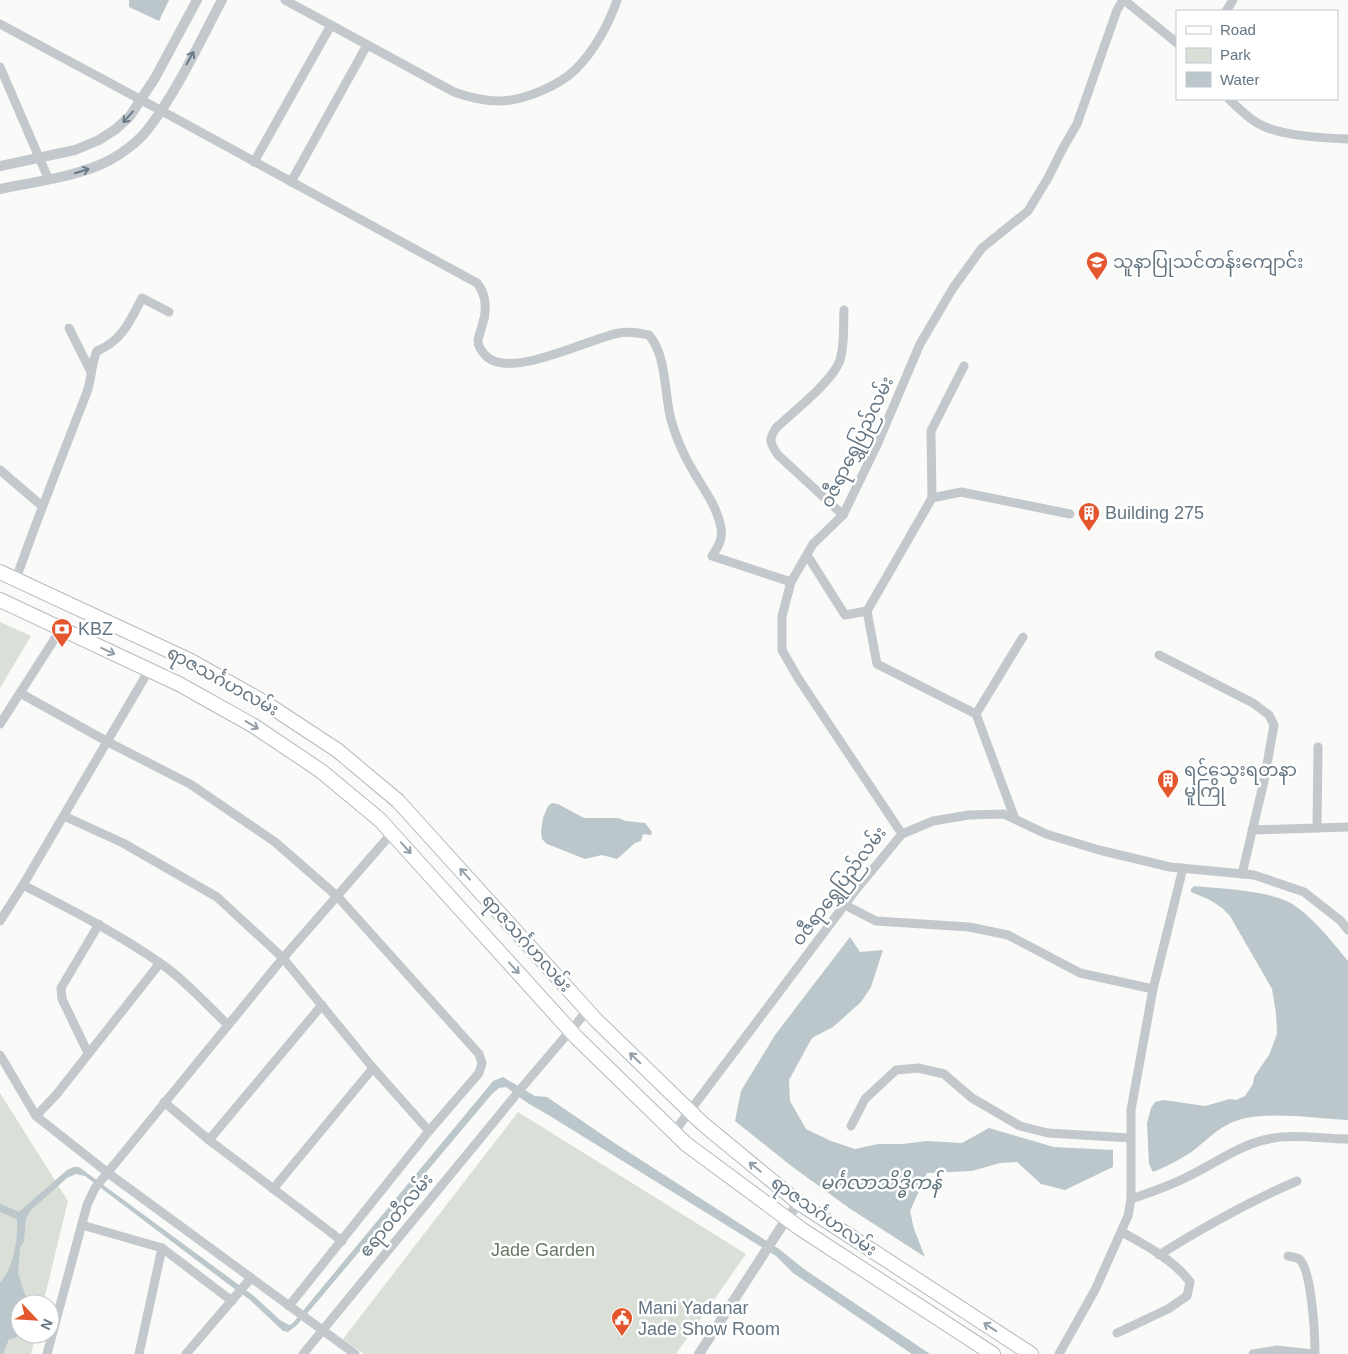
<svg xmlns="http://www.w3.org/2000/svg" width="1348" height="1354" font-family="Arial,'Noto Sans Myanmar',sans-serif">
  <rect width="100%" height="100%" fill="#fafaf8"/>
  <!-- green -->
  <g fill="#dadfd7">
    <polygon points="0,622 31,636 0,688"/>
    <polygon points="0,1093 68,1201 43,1304 20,1304 20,1334 36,1334 31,1354 0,1354"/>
    <polygon points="518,1112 746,1254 676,1354 364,1354 343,1339"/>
  </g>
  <!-- water -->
  <g fill="#bbc7cb">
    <polygon points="129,0 169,0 159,21 129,7"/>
    <polygon points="552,803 558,804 584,818 618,818 626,821 645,823 652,832 651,835 643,834 641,841 635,843 617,859 602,855 585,859 547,844 542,839 541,831 543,818 548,806"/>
    <path d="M 1194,886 C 1223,889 1276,890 1298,908 C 1317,922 1333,943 1348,961 L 1348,1120 C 1314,1119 1257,1108 1227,1125 C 1213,1132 1203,1144 1190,1153 C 1179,1160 1165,1167 1153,1172 L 1149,1164 L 1147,1123 L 1151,1108 L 1155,1102 L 1164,1100 L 1205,1106 L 1230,1099 L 1236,1100 L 1245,1096 L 1253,1084 L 1254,1077 L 1269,1055 L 1277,1034 L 1276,1013 L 1272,989 L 1230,916 L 1222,908 L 1210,900 L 1191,892 L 1191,889 Z"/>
    <polygon points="850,937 860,952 883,950 871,987 861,1002 833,1027 812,1038 789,1080 790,1101 806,1129 831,1141 855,1149 878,1144 903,1144 926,1141 962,1143 989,1128 1054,1147 1113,1150 1113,1167 1065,1190 1041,1184 1017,1162 1000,1163 972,1171 927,1173 910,1211 914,1229 925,1257 849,1208 790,1165 735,1121 741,1091 775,1035"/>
    <path d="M 503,1077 L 535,1096 L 547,1097 L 613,1142 L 779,1249 L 804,1269 L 930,1354 L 912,1354 L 793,1273 L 776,1256 L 550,1116 L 526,1102 L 506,1087 L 499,1088 L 492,1094 L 311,1309 L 296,1326 L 288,1332 L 283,1331 L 250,1300 L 228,1284 L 85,1176 L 76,1174 L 67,1178 L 31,1210 L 26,1219 L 24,1241 L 20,1248 L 18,1273 L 28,1304 L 20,1304 L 20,1334 L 15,1338 L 9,1339 L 3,1354 L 0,1354 L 0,1283 C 14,1267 18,1240 17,1219 L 0,1212 L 0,1202 L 1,1204 L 19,1212 L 67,1170 L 74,1167 L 79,1167 L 254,1296 L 280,1320 L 289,1325 L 292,1324 L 489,1086 L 493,1081 Z"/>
  </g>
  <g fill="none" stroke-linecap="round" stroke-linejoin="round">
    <!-- primary casing -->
    <g stroke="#b5babe" stroke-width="16">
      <g id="primary">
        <polyline points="0,572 191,661 267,704 337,750 398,801 596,1020 703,1124 799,1203 1031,1354"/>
        <polyline points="0,600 179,684 254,726 321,771 380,820 577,1038 686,1144 801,1229 993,1354"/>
      </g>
    </g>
    <!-- minor -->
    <g stroke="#c3c8cc" stroke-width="9">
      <path d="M 285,0 L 454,92 C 468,97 483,101 499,101 C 523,101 559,86 576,69 C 594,51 609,24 617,0"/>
      <polyline points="1124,0 1177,43"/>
      <polyline points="1226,11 1233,0"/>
      <path d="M 0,24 L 160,110 L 477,283 C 487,295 487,312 482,326 C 481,331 478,337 478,341 C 478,347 483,353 487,357 C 513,379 590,338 619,333 C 629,331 639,333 649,335 C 667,356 664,393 671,420 C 676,437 683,454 692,469 C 703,489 717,505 721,528 C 723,539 718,547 712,556 L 791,582"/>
      <polyline points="0,67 48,178"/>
      <path d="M 1229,99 C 1238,108 1248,118 1259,124 C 1280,136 1324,138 1348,139"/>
      <polyline points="254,162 331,25"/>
      <polyline points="291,182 367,45"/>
      <polyline points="69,328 91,372"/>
      <polyline points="0,470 42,506"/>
      <polyline points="932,498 931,431 964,366"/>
      <path d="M 843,515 L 778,455 C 770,443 768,440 776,428 C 793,412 833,381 840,360 C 845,344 843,326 844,310"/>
      <polyline points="807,555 845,615 867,611 932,498 961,492 1070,514"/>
      <path d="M 16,579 C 38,516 63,454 87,392 C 92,378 91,364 97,351 C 122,341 130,321 142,298 L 169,312"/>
      <polyline points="867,611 877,664 976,714 1015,819"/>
      <polyline points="1159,655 1253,703 1269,715 1274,725 1264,781 1242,874"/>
      <polyline points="20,693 108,742 190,784 275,842 338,897 479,1054 482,1063 479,1073 429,1131 289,1306"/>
      <polyline points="976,714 1023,637"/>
      <polyline points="0,724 61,629"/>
      <polyline points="64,816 123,843 217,897 283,958 373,1068 429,1131"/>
      <polyline points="1317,828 1318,747"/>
      <polyline points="1252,830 1348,827"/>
      <polyline points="902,834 933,821 969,815 1004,814 1046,834 1099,850 1170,867 1254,875 1304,892 1341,921 1348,930"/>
      <path d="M 23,885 C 70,909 117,933 160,963 C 185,980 206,1004 228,1025"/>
      <polyline points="845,905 876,921 969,927 1008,935 1080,973 1153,989"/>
      <polyline points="0,921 23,885 149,670"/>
      <polyline points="88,1053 62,999 61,988 99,924"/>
      <polyline points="0,1055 36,1116 108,1173 355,1354"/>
      <polyline points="164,1102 209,1140 342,1241"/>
      <polyline points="36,1116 56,1095 160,963"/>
      <polyline points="851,1126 865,1099 896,1070 918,1068 944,1074 972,1098 1020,1126 1048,1133 1131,1138"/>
      <polyline points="674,1132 855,891 902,834 798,678 782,650 782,616 791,582 813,544 843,515 877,445 920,344 953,288 982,248 1028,211 1048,178 1063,148 1077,124 1117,10 1123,0"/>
      <polyline points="209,1140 322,1005"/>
      <polyline points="273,1189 373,1068"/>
      <path d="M 1131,1199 C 1152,1192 1172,1185 1191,1175 C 1215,1163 1239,1146 1264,1140 C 1292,1133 1320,1139 1348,1139"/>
      <polyline points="82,1225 162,1248 232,1301"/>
      <path d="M 1159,1255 C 1204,1227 1248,1202 1297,1181"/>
      <path d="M 1288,1256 C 1291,1257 1296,1257 1299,1259 C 1312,1269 1315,1337 1315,1354"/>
      <path d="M 1117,1333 L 1168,1309 L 1187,1296 L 1190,1282 C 1174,1260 1145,1245 1122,1232"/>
      <polyline points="47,1354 87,1205 95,1188 283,958 392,833"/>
      <polyline points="139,1354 162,1248"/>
      <polyline points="186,1354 251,1278"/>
      <polyline points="303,1354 524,1085 587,1011"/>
      <polyline points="1059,1354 1095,1290 1128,1216 1131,1199 1131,1110 1153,989 1183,868"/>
      <polyline points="1253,1354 1277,1350 1313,1354"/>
    </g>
    <!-- tertiary -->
    <g stroke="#c3c8cc" stroke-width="10">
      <polyline points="0,166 75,150 99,140 116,129 130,116 155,78 197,0"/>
      <path d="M 0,189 C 33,182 81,176 110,160 C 123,153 139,141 148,129 C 178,90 199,43 222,0"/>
      <polyline points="699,1354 787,1218 799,1203"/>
    </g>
    <!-- primary -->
    <use href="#primary" stroke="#fff" stroke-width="14"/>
  </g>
  <!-- one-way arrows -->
  <defs><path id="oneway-shaft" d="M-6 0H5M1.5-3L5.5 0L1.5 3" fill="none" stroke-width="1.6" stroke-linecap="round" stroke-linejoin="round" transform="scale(1.25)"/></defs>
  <g stroke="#6a7a87">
    <use href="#oneway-shaft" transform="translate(190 58) rotate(-61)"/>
    <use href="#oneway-shaft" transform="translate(128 117) rotate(132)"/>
    <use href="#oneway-shaft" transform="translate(82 171) rotate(-17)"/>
  </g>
  <g stroke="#939fa8">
    <use href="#oneway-shaft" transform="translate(108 651) rotate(25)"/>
    <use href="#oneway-shaft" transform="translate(252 725) rotate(31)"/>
    <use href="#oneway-shaft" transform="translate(406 848) rotate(48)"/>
    <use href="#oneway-shaft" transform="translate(465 874) rotate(-132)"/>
    <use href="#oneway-shaft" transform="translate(514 968) rotate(48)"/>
    <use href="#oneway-shaft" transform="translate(635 1058) rotate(-136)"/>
    <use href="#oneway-shaft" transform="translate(755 1167) rotate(-141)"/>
    <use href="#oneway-shaft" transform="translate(990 1327) rotate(-147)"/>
  </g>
  <!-- icons -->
  <defs>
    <g id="school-pin" transform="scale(1.125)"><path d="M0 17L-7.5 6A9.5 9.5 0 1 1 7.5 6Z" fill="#e4572e" stroke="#fff"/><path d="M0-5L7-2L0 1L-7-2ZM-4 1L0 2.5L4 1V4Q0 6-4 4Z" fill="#fff"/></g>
    <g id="building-pin" transform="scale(1.125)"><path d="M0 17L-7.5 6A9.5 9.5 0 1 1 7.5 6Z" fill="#e4572e" stroke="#fff"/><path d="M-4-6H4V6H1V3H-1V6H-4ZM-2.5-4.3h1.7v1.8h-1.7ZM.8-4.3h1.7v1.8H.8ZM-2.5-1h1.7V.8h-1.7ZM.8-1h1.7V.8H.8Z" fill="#fff"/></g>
    <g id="bank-pin" transform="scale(1.125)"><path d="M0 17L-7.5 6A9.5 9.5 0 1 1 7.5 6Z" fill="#e4572e" stroke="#fff"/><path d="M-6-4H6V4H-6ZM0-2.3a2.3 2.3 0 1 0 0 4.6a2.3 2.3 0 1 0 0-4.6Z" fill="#fff"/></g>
    <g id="civic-pin" transform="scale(1.125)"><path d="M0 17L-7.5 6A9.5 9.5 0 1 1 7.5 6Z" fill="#e4572e" stroke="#fff"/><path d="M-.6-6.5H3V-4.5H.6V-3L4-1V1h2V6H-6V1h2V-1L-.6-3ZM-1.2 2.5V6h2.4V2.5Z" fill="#fff"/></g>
  </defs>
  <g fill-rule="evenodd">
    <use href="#school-pin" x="1097" y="262"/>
    <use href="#building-pin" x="1089" y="513"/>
    <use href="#bank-pin" x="62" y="629"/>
    <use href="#building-pin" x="1168" y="780"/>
    <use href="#civic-pin" x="622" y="1318"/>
  </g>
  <g text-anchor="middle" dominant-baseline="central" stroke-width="5" stroke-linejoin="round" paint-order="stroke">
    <!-- poi labels -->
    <g font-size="18" fill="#657683" stroke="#fff" text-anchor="start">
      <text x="1113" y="262">သူနာပြုသင်တန်းကျောင်း</text>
      <text x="1105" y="513">Building 275</text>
      <text x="78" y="629">KBZ</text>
      <text x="1184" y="770">ရင်သွေးရတနာ<tspan x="1184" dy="21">မူကြို</tspan></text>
      <text x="638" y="1308">Mani Yadanar<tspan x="638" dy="21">Jade Show Room</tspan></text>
    </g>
    <!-- street labels -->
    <g font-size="18" fill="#657683" stroke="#fff">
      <text transform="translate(857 442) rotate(-64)">ဝဇီရာရွှေပြည်လမ်း</text>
      <text transform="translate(223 681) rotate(29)">ရာဇသင်္ဂဟလမ်း</text>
      <text transform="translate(839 886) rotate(-53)">ဝဇီရာရွှေပြည်လမ်း</text>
      <text transform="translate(527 943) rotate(48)">ရာဇသင်္ဂဟလမ်း</text>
      <text transform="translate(396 1215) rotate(-50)">ဧရာဝတီလမ်း</text>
      <text transform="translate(824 1216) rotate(35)">ရာဇသင်္ဂဟလမ်း</text>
    </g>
    <!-- park labels -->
    <g font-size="18" fill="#687a64" stroke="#fff">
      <text x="543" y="1250">Jade Garden</text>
    </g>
    <!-- water labels -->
    <g font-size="19" font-style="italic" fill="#60757c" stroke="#fff">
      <text x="881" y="1182">မင်္ဂလာသိဒ္ဓိကန်</text>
    </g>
  </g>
  <!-- legend -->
  <rect x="1176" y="10" width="162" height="90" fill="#ffffff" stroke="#c1c8cd"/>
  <rect x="1186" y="26" width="25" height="8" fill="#ffffff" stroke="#c1c8cd"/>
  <text x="1220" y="35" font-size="15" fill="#657683">Road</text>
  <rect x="1186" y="48" width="25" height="15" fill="#dadfd7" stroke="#c1c8cd"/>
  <text x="1220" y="60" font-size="15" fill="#657683">Park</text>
  <rect x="1186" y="72" width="25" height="15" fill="#bbc7cb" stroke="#c1c8cd"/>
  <text x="1220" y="85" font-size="15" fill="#657683">Water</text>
  <!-- north arrow -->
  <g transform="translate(35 1319) rotate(115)"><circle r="24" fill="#ffffff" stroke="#c1c8cd"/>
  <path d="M0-4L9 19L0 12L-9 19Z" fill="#e4572e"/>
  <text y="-8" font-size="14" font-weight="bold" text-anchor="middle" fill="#657683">N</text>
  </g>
</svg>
